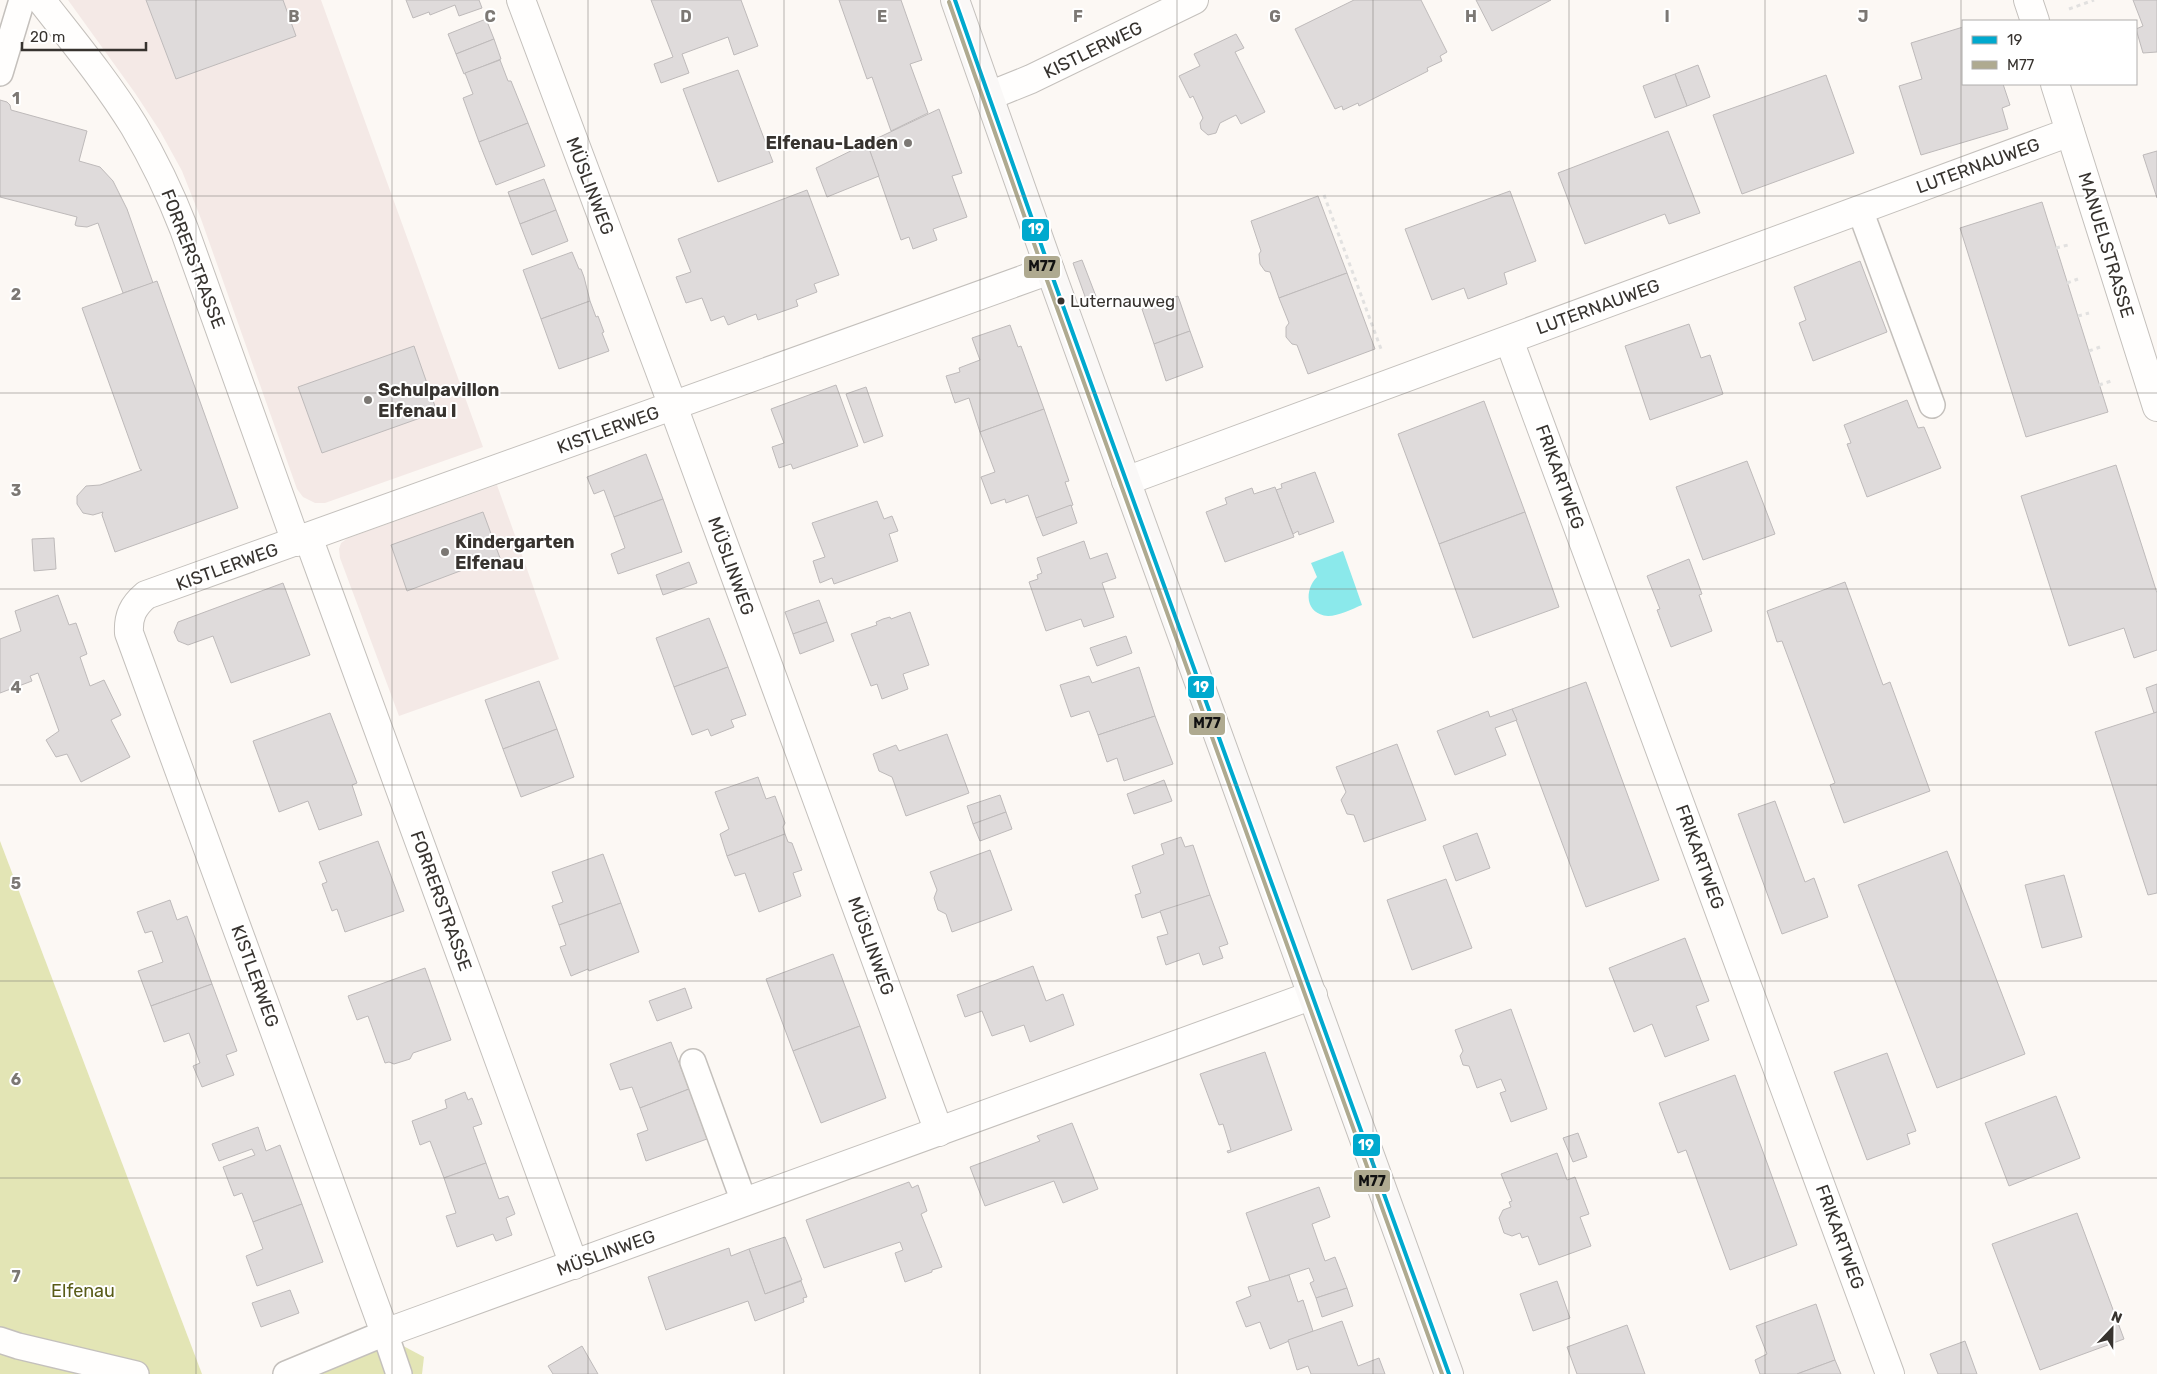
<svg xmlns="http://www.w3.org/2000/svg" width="2157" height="1374" font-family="Rubik,sans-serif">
  <rect width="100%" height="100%" fill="#fcf8f4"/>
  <!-- education -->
  <g fill="#f4e9e6">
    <polygon points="68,0 321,0 483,447 325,503 315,503 303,497 297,489 201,219 182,171 160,131 135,93"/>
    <polygon points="497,485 559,659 399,716 340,558 339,549 341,543 348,538"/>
  </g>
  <!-- green -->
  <g fill="#e3e5b5">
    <polygon points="0,841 202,1374 0,1374"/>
    <polygon points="392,1340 424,1357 422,1374 308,1374"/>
  </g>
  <!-- water -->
  <path fill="#8be9eb" d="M 1343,551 L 1362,605 C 1352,609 1339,616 1328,616 C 1305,614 1304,590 1317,577 L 1311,563 Z"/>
  <!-- building -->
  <g fill="#dfdbdb" stroke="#bebaba">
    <polygon points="146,0 283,0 296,36 176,79"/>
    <polygon points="406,0 479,0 482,8 459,16 455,5 430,15 429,12 413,18"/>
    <polygon points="651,0 741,0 758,46 734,55 728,37 682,54 689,73 661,83 654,64 673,57"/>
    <polygon points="839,0 901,0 922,60 910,64 928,113 891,131 872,77 867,79"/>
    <polygon points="1354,0 1421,0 1447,52 1440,56 1442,61 1427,68 1428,71 1359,106 1358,103 1343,110 1342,106 1335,109 1295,29"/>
    <polygon points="1476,0 1551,0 1492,31"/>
    <polygon points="2133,0 2157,0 2157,52 2143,53 2136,29 2143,26"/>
    <polygon points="486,19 494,39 456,54 448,34"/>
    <polygon points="1963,27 1963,84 2003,84 2010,105 2002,108 2008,129 1921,155 1899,86 1922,79 1911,43"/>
    <polygon points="1236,34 1244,48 1235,52 1265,112 1241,124 1236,115 1220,123 1216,133 1208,135 1201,129 1200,123 1203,118 1193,96 1190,98 1179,76 1200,66 1194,54"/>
    <polygon points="494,39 501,59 464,74 456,54"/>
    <polygon points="500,60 508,81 511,81 528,123 479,142 463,98 473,94 465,73"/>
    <polygon points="1698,65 1710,97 1687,106 1675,74"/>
    <polygon points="738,70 773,162 718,182 683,89"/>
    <polygon points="1675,74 1687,106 1655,118 1643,86"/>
    <polygon points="1826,75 1854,153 1742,194 1713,115"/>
    <polygon points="0,100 7,102 10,105 11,110 87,131 79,161 100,167 113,181 127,209 153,283 123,293 98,223 87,227 77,226 75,225 77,217 0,197"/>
    <polygon points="939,109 962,173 952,176 967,217 933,229 937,240 913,249 909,237 901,240 867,143"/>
    <polygon points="528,123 545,166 496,185 479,142"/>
    <polygon points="1668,131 1700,213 1669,224 1665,214 1585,244 1558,173"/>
    <polygon points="867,143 879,176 827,197 816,168"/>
    <polygon points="2157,151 2157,198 2143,155"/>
    <polygon points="544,179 556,210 520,224 508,192"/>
    <polygon points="807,190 839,275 814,284 817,292 796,300 798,306 758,320 756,314 728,325 724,316 711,321 702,298 686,303 676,277 691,272 678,239"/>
    <polygon points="1510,191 1536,261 1504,273 1507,284 1468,299 1464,288 1432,300 1405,229"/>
    <polygon points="1318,196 1347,273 1279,298 1270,272 1265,271 1260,264 1259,254 1261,251 1251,221"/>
    <polygon points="2042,202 2108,412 2026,437 1960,228"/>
    <polygon points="556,210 568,241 532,255 520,224"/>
    <polygon points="572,252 579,269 581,269 584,277 590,301 541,319 523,270"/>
    <polygon points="1082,260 1097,299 1087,302 1073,263"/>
    <polygon points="1860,261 1887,332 1813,361 1799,323 1806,320 1794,287"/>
    <polygon points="1347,273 1375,349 1308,374 1297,345 1292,344 1286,337 1286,327 1289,323 1279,298"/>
    <polygon points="157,281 238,508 115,552 102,515 103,512 93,515 83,513 77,504 77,496 86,486 100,485 142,470 140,469 82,308"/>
    <polygon points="1178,296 1190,331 1154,344 1142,309"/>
    <polygon points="590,301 596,317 598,316 604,332 602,333 609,351 559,369 541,319"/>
    <polygon points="1689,324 1701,358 1710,355 1723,394 1650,420 1625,346"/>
    <polygon points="1010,325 1018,347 1021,346 1044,409 980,432 969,398 955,403 946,376 960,372 959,368 980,360 972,338"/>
    <polygon points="1190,331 1203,367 1166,381 1154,344"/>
    <polygon points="414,346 437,412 322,453 298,387"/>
    <polygon points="836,385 858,446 793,469 791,464 779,468 772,447 784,443 771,409"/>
    <polygon points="866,387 883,436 864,443 846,394"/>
    <polygon points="1907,400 1918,428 1924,427 1941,468 1867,497 1847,444 1851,443 1844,425"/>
    <polygon points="1484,401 1525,512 1439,544 1398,434"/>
    <polygon points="1044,409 1069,481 1065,482 1073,505 1036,518 1028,495 1006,503 1005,499 991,504 981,477 995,472 980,432"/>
    <polygon points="646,454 663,499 614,517 604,490 594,494 587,477"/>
    <polygon points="1747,461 1775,534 1703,560 1676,487"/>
    <polygon points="2116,465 2157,593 2157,650 2134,658 2124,628 2069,646 2021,496"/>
    <polygon points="1315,472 1334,522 1299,535 1298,531 1293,534 1276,490 1282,488 1281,484"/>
    <polygon points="1275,487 1294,537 1225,562 1206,512 1227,504 1225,498 1252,488 1254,494"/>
    <polygon points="663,499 682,552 618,574 611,554 625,548 614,517"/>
    <polygon points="877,501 884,519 892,516 898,531 889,534 898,561 834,584 832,578 820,583 813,561 825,557 812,523"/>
    <polygon points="1071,505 1077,523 1043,536 1036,518"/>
    <polygon points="483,512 500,558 469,570 468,568 407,591 391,545"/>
    <polygon points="1525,512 1559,607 1473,638 1439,544"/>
    <polygon points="54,538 56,569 34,571 32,539"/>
    <polygon points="1084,541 1090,559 1107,553 1116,578 1102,583 1114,617 1084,627 1081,619 1046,631 1029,582 1038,579 1037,575 1042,573 1037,558"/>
    <polygon points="1689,559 1702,594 1699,595 1712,631 1671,647 1657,610 1660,609 1647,576"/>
    <polygon points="689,562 697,583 663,595 656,575"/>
    <polygon points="1845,582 1883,685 1890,682 1930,791 1844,823 1830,785 1835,783 1782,641 1777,642 1767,611"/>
    <polygon points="283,583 310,655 231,683 213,636 188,645 178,641 174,632 178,622"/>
    <polygon points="58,595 69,625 76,623 87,654 80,657 90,686 104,680 121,715 111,720 130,757 81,782 67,754 56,757 46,740 59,731 38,673 30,676 32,681 0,693 0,639 21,631 15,611"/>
    <polygon points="819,600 827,622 793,634 785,612"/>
    <polygon points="910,612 929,665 903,674 908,689 882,699 877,684 871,686 851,634 877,625 876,622 883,619 890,617 891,619"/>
    <polygon points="709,618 728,667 674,687 656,638"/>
    <polygon points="827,622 834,641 800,654 793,634"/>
    <polygon points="1126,636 1132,653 1097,666 1090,648"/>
    <polygon points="728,667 746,715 731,720 734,727 711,736 708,729 692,735 674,687"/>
    <polygon points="1139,667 1155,716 1098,735 1089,711 1071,717 1060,685 1089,676 1092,683"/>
    <polygon points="539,681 557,729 503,749 485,700"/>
    <polygon points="1586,682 1659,880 1586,907 1512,709"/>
    <polygon points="2157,684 2157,712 2154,713 2146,688"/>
    <polygon points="1512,709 1517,720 1495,728 1506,755 1455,775 1437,731 1488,711 1490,717"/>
    <polygon points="2157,712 2157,893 2148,895 2095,732"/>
    <polygon points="330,713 357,783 352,785 362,815 319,830 308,801 279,812 253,741"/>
    <polygon points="1155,716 1173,764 1124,781 1117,758 1107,762 1098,735"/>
    <polygon points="557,729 574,777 521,797 503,749"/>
    <polygon points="947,734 969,793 906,816 892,777 879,771 873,754 896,745 899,751"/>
    <polygon points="1397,744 1426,820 1364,842 1354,815 1347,814 1341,800 1346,792 1336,767"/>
    <polygon points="758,777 766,799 775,796 785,823 783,827 785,834 727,856 720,834 729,829 715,792"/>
    <polygon points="1164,780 1172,801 1134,814 1127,794"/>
    <polygon points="1000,795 1006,812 973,824 967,806"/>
    <polygon points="1775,801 1805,882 1814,878 1828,917 1782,934 1738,814"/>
    <polygon points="1006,812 1012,829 980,841 973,824"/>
    <polygon points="1477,833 1490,868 1456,881 1443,846"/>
    <polygon points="785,834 788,842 792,843 802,870 793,873 801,896 759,912 745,873 735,876 727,856"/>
    <polygon points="1181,837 1185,847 1193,845 1210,895 1142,918 1135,895 1141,893 1132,866 1164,854 1161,844"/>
    <polygon points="378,841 404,911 345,932 337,909 332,911 322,884 327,882 319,862"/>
    <polygon points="990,850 1012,910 952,932 946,914 938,910 934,898 937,890 930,872"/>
    <polygon points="1947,851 2025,1054 1937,1088 1858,885"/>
    <polygon points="603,854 621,903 559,925 552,906 563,902 552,872"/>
    <polygon points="2064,875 2082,937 2042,948 2025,885"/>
    <polygon points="1446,879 1472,948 1412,970 1387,900"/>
    <polygon points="1210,895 1228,944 1219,947 1223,958 1203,965 1199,953 1166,965 1157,937 1168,934 1160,911"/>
    <polygon points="170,900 177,920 187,916 212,984 151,1006 138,971 163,962 152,931 145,933 137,912"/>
    <polygon points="621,903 639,952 589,971 588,969 571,976 560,947 566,945 559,925"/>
    <polygon points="1685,938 1709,1001 1696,1006 1709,1040 1665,1057 1652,1024 1634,1032 1609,968"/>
    <polygon points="833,954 860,1026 793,1051 766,979"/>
    <polygon points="1033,966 1046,1001 1063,994 1074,1025 1030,1042 1024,1025 992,1036 982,1011 965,1017 957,995"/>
    <polygon points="425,968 451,1040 413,1053 410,1059 394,1064 389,1062 385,1063 368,1016 357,1020 348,996"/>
    <polygon points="212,984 237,1051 226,1055 234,1075 202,1087 193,1066 200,1063 189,1033 164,1042 151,1006"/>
    <polygon points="685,988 692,1008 657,1021 649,1001"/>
    <polygon points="1511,1009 1547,1109 1511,1122 1500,1093 1506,1091 1501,1079 1477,1088 1469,1066 1463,1065 1460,1056 1463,1051 1455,1030"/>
    <polygon points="860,1026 886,1098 821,1123 793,1051"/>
    <polygon points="671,1042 689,1089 640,1108 632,1087 620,1090 610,1064"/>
    <polygon points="1265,1052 1292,1130 1228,1153 1227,1151 1231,1150 1223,1124 1219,1125 1200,1074"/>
    <polygon points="1887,1053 1916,1131 1907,1134 1910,1144 1867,1160 1834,1072"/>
    <polygon points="1735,1075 1797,1245 1730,1270 1686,1150 1678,1153 1659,1103"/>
    <polygon points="689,1089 707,1139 646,1161 637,1134 648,1130 640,1108"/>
    <polygon points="465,1092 468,1100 472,1098 482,1124 473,1127 486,1163 444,1178 430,1141 420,1145 412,1121 447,1108 445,1100"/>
    <polygon points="2056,1096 2080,1158 2009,1186 1985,1123"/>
    <polygon points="1072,1123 1098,1189 1063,1203 1054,1181 985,1206 970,1167 1040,1141 1037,1136"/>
    <polygon points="258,1127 266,1151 280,1145 302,1204 253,1222 242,1193 234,1196 223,1167 255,1155 252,1149 219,1161 212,1144"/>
    <polygon points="1578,1133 1587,1157 1573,1162 1563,1138"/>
    <polygon points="1557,1153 1567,1180 1575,1177 1589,1214 1580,1217 1591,1246 1539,1265 1528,1236 1522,1238 1520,1233 1512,1236 1504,1233 1499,1218 1503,1210 1511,1207 1509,1202 1512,1201 1501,1174"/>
    <polygon points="486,1163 499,1199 508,1196 515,1214 506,1218 512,1235 496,1241 493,1234 457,1247 446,1216 456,1213 444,1178"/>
    <polygon points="909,1182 912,1188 918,1185 927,1211 921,1214 942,1267 932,1270 932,1272 905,1282 895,1253 903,1250 900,1242 824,1268 806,1220"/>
    <polygon points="1319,1187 1330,1217 1312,1224 1325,1261 1335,1257 1347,1288 1316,1298 1310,1283 1314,1281 1309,1268 1270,1281 1246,1213"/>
    <polygon points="302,1204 323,1262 257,1286 246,1256 263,1249 253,1222"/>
    <polygon points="2077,1213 2124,1339 2040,1370 1992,1244"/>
    <polygon points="785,1237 802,1280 765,1294 749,1249"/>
    <polygon points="729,1248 731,1256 749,1249 765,1294 801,1281 807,1297 803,1298 804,1302 755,1321 748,1301 666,1330 648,1277"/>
    <polygon points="1289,1275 1298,1302 1303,1300 1313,1331 1270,1349 1260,1322 1246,1327 1236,1302 1251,1296 1248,1287"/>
    <polygon points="1557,1281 1570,1318 1533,1331 1520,1294"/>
    <polygon points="1347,1288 1353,1306 1322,1317 1316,1298"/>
    <polygon points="290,1290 299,1313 261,1327 252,1303"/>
    <polygon points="1816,1304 1835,1360 1797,1374 1760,1374 1755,1360 1767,1354 1756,1326"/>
    <polygon points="1342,1321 1358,1366 1379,1358 1385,1374 1311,1374 1308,1366 1297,1370 1288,1340"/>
    <polygon points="1627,1325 1645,1374 1577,1374 1567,1347"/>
    <polygon points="1965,1341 1977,1374 1938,1374 1930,1354"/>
    <polygon points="582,1346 598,1374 553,1374 548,1366"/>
    <polygon points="1835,1360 1841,1374 1797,1374"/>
  </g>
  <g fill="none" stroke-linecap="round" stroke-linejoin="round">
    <!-- lane casing -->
    <g stroke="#c4c0bc" stroke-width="28">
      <g id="lane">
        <polyline points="0,73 22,0"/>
        <polyline points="1860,210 1932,405"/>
        <polyline points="693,1062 744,1202"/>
        <polyline points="0,1340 18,1346 136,1374"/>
        <polyline points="286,1374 385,1333 399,1374"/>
      </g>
    </g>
    <!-- street casing -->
    <g stroke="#c4c0bc" stroke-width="30">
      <g id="street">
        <path d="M 41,0 C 73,41 107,82 134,126 C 153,158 170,193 184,229 L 296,542"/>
        <polyline points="521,0 673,406 939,1132"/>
        <polyline points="2028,0 2035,21"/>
        <polyline points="2055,84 2157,407"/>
        <polyline points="989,96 1031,79 1194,0"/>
        <path d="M 1050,270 L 146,595 C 133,606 128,616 129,633 L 385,1333 L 1313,995"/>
        <polyline points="1509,340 1890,1374"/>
        <polyline points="1126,481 2070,132"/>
        <polyline points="308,537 574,1265"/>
      </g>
    </g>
    <!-- secondary casing -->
    <g stroke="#c4c0bc" stroke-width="30">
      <polyline id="secondary" points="955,0 1050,270 1449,1374"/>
    </g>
    <!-- path -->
    <g stroke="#e2e1e0" stroke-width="3" stroke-dasharray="4 4" stroke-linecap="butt">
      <polyline points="2069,9 2094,0"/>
      <polyline points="1324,195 1381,349"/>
      <polyline points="2056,248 2068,245"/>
      <polyline points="2067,283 2078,279"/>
      <polyline points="2078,316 2089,313"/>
      <polyline points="2089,351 2100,347"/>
      <polyline points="2099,385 2111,381"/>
    </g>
    <!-- lane -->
    <use href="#lane" stroke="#fffefd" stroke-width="25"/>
    <!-- street -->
    <use href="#street" stroke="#fffefd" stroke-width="28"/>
    <!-- secondary -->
    <use href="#secondary" stroke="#faf8f7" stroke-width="28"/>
    <!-- bus-1 casing -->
    <g stroke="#fff" stroke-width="8">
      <polyline id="bus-1" points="955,0 1050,270 1449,1374"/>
    </g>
    <!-- bus-2 casing -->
    <g stroke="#fff" stroke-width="8">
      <polyline id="bus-2" points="949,2 1044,272 1442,1374"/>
    </g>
    <!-- bus-1 -->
    <use href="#bus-1" stroke="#00a9ce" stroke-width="4"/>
    <!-- bus-2 -->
    <use href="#bus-2" stroke="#afaa90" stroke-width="4"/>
  </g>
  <!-- grid -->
  <path fill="none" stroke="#7c7874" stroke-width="1" stroke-opacity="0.55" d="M 196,0 L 196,1374M 392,0 L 392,1374M 588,0 L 588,1374M 784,0 L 784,1374M 980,0 L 980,1374M 1177,0 L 1177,1374M 1373,0 L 1373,1374M 1569,0 L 1569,1374M 1765,0 L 1765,1374M 1961,0 L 1961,1374M 0,196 L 2157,196M 0,393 L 2157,393M 0,589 L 2157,589M 0,785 L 2157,785M 0,981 L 2157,981M 0,1178 L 2157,1178"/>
  <!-- markers -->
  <g fill="#7c7874" stroke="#fff" stroke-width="2">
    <circle cx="908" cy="143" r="5"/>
    <circle cx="368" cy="400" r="5"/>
    <circle cx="445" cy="552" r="5"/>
  </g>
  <circle fill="#37332f" stroke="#fff" stroke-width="2" cx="1061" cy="301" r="4.5"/>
  <g text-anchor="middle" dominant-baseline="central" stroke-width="4" stroke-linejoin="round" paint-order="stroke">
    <!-- bus labels -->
    <g font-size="17" fill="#37332f" stroke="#fff" text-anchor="start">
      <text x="1070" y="301">Luternauweg</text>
    </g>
    <!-- street labels -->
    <g font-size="18" fill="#37332f" stroke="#fff">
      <text transform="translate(1093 50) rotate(-26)">KISTLERWEG</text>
      <text transform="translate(1978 166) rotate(-20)">LUTERNAUWEG</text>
      <text transform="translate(590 186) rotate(69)">MÜSLINWEG</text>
      <text transform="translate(2106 245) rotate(73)">MANUELSTRASSE</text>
      <text transform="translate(193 259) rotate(69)">FORRERSTRASSE</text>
      <text transform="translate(1598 307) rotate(-20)">LUTERNAUWEG</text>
      <text transform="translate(608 430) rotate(-20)">KISTLERWEG</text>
      <text transform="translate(1560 477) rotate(70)">FRIKARTWEG</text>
      <text transform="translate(731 566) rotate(70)">MÜSLINWEG</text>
      <text transform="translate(227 567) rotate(-20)">KISTLERWEG</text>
      <text transform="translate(1700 857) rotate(70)">FRIKARTWEG</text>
      <text transform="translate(441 901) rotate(70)">FORRERSTRASSE</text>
      <text transform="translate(871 946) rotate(70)">MÜSLINWEG</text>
      <text transform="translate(255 976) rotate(70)">KISTLERWEG</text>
      <text transform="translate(1840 1237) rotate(70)">FRIKARTWEG</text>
      <text transform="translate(606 1253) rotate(-20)">MÜSLINWEG</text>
    </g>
    <!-- poi labels -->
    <g font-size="18" font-weight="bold" fill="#37332f" stroke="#fff" text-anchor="start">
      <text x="898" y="143" text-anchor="end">Elfenau-Laden</text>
      <text x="378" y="390">Schulpavillon<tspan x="378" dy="21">Elfenau I</tspan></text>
      <text x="455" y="542">Kindergarten<tspan x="455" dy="21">Elfenau</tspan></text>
    </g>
    <!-- park labels -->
    <g font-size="18" fill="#595c18" stroke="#fff">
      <text x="83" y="1291">Elfenau</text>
    </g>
  </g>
  <g font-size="16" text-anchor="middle" font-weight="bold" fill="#7c7874" stroke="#fff" stroke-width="4" stroke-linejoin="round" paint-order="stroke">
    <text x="294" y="22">B</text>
    <text x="490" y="22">C</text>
    <text x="686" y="22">D</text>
    <text x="882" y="22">E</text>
    <text x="1078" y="22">F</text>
    <text x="1275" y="22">G</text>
    <text x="1471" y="22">H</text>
    <text x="1667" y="22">I</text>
    <text x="1863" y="22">J</text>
    <text x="16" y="104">1</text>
    <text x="16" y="300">2</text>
    <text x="16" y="496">3</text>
    <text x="16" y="693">4</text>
    <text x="16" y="889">5</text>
    <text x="16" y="1085">6</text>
    <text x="16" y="1282">7</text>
  </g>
  <g stroke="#fff" stroke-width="2">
    <rect x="1021" y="218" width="29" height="24" rx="5" fill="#00a9ce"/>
    <rect x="1023" y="255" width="38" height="24" rx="5" fill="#afaa90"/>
    <rect x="1187" y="675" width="28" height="24" rx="5" fill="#00a9ce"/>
    <rect x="1188" y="712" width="38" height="24" rx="5" fill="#afaa90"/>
    <rect x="1352" y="1133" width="29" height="24" rx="5" fill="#00a9ce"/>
    <rect x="1353" y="1169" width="38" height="24" rx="5" fill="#afaa90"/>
  </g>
  <g font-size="14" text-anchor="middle" font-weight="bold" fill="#fff">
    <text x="1036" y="234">19</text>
    <text x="1201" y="692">19</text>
    <text x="1366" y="1150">19</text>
  </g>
  <g font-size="14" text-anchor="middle" font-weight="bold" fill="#111">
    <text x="1042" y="271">M77</text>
    <text x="1207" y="728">M77</text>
    <text x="1372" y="1186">M77</text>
  </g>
  <!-- legend -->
  <rect x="1962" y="20" width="175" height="65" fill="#ffffff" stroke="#afadac"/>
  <rect x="1972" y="36" width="25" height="8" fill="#00a9ce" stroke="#afadac"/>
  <text x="2007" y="45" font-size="15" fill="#37332f">19</text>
  <rect x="1972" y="61" width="25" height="8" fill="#afaa90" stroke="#afadac"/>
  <text x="2007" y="70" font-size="15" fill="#37332f">M77</text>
  <!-- north arrow -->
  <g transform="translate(2112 1329) rotate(22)" stroke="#ffffff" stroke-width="4" paint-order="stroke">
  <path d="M0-4L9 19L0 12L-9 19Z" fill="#37332f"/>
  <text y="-8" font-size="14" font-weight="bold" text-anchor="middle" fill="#37332f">N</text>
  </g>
  <!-- scale -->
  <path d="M22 42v8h124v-8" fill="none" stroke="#37332f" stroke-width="2.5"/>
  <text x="30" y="42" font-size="15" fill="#37332f" stroke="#ffffff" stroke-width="4" paint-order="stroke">20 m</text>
</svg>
